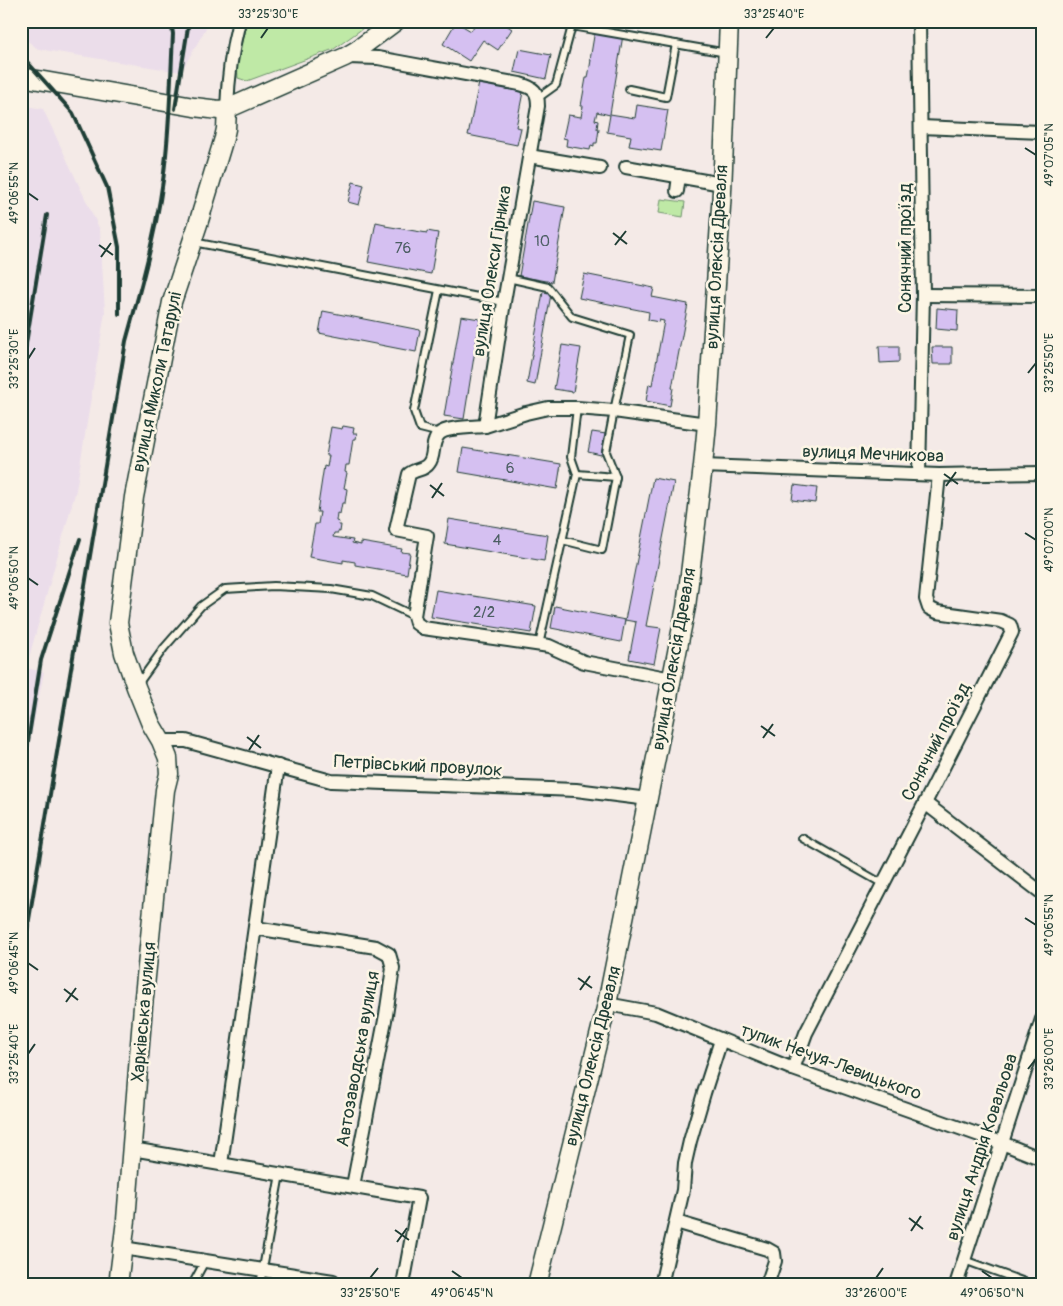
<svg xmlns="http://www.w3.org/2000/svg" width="1063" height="1306" font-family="Pangolin,sans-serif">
  <rect width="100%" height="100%" fill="#f4eae7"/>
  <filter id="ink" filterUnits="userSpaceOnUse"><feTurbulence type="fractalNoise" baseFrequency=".02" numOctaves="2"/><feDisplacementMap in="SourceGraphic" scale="10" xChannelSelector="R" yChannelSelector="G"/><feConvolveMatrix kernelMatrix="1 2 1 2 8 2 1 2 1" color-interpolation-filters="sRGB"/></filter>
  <g filter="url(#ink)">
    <!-- built -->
    <g fill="#ebddea">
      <polygon points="21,21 210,21 181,72 38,49 21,36"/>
      <polygon points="21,105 43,109 100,230 105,312 76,490 26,668 44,672 21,785"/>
    </g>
    <!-- green -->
    <g fill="#bfe9a6" stroke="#6f936d">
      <polygon points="247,21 373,21 334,49 247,81 238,78 237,62"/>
      <polygon points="661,199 685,202 683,217 659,213"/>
    </g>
    <!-- building -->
    <g fill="#d5c0f1" stroke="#1f3d34">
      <polygon points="121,21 140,21 139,26 120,24"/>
      <polygon points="477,21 500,21 512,29 498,50 483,40 469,61 443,44 456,22 471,31"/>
      <polygon points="595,30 623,35 610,114 635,118 637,105 668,110 661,151 629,146 631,136 607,132 610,115 597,112 595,120 598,121 597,129 599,129 597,143 594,143 594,146 591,145 590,150 566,146 567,139 563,138 568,115 581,117 583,106 581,106 586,78 588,78 591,60 590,60"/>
      <polygon points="519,49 551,55 546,79 514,72"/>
      <polygon points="479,83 523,92 516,127 521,128 517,145 468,135"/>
      <polygon points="353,182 364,185 359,205 348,202"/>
      <polygon points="532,201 565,207 552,282 519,276"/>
      <polygon points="376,222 385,224 385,226 427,233 427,231 438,233 431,274 368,262"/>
      <polygon points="584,274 654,288 652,297 688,304 672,388 673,388 670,406 646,401 649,384 652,385 664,321 659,320 659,322 648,320 649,312 579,298"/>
      <polygon points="543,292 551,294 535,385 527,383"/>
      <polygon points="937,308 958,310 957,331 936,329"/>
      <polygon points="323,311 420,330 416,352 319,333"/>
      <polygon points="461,316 480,319 464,419 444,416"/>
      <polygon points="562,345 581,348 573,392 554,389"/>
      <polygon points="879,346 899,346 899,362 880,363"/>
      <polygon points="932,347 952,347 952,364 933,364"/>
      <polygon points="343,426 354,428 353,433 357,433 356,439 353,439 349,465 346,465 345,472 347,473 344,488 347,489 345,503 342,503 340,514 337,513 336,521 339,522 338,525 341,525 340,532 338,531 338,533 334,533 333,537 353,540 352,543 361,545 361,542 402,549 401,552 410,553 407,574 355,565 355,562 343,560 343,563 309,557 315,524 318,524 320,512 317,512 324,466 327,467 329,456 326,456 331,427 342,429"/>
      <polygon points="592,432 606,434 601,455 588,452"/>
      <polygon points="463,448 561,464 557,489 459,472"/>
      <polygon points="653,478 674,482 646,626 661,628 654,664 629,659 636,622 625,620 621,642 551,628 555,606 625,620"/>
      <polygon points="794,485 817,488 815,503 792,500"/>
      <polygon points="449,519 548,535 544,561 445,544"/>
      <polygon points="436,590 536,606 531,633 431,617"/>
    </g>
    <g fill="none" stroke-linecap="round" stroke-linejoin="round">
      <!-- lane casing -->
      <g stroke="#1f3d34" stroke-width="10">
        <g id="lane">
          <polyline points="629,89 666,97 676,44"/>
          <polyline points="538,98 556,85 572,26 727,53"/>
          <polyline points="193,242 504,302"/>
          <polyline points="508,278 548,287 572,317 630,335 614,411 606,452 616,477 602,550 562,540"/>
          <polyline points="439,290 414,411 420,428 440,433"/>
          <polyline points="577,474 616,477"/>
          <polyline points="539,645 577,474 571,457 577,408"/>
          <polyline points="138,684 164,648 201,606 225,589 274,586 331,589 372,596 414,616"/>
          <polyline points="802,838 883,884"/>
          <polyline points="964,1260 1033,1285"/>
          <polyline points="192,1285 205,1261"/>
          <polyline points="260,1285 280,1174"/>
        </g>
      </g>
      <!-- street casing -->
      <g stroke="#1f3d34" stroke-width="16">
        <g id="street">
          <path d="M 348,57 L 378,58 L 520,84 C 534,88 538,91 538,106 L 504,302 L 485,426 L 526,413 L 548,408 L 577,408 L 614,411 L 707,424"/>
          <path d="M 227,109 C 228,77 231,52 239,21"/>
          <polyline points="921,127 1042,132"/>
          <polyline points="529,156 600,168"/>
          <polyline points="626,167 722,184"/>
          <polyline points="677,191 679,176"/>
          <polyline points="923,295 1042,296"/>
          <path d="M 485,426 C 475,427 446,427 439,434 C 437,436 436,438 435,441 C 432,448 434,457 429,463 C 425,470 415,469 409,474 L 396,530 L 427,536 L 414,616 L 416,623 L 423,628 L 549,646 L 584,662 L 672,679"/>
          <polyline points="703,466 939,475 1042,473"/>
          <polyline points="919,474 923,295 919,21"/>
          <polyline points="161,741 186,741 331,781 576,790 648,799"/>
          <polyline points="925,803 1042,893"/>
          <polyline points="255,928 376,947 389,954 393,968 386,1015 353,1186"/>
          <polyline points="607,1004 656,1013 793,1069 1002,1143 1042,1159"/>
          <polyline points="793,1069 806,1033 925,803 1012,632 1010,625 1001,621 937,612 929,608 926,599 939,475"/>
          <polyline points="132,1149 419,1198 403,1285"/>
          <polyline points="221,1164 278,766"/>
          <polyline points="676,1222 767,1249 774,1253 775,1261 767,1285"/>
          <polyline points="123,1248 333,1281 332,1285"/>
          <polyline points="661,1285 683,1190 685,1163 690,1141 704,1093 721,1040"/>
          <polyline points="956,1285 1042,1019"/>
        </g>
      </g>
      <!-- secondary casing -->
      <g stroke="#1f3d34" stroke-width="21">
        <g id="secondary">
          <polyline points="21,77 194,107 219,110 227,109 345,57 357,50 396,21"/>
          <polyline points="118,1285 126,1220 143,1006 165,790 169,774 168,758 161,741 151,724 136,687 124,653 118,623 134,497 172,302 198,224 224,138 226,129 227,109"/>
          <polyline points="537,1285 607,1004 686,607 703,466 707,424 722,191 729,21"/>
        </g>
      </g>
      <!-- lane -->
      <use href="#lane" stroke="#fcf5e5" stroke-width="6"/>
      <!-- street -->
      <use href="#street" stroke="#fcf5e5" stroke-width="12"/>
      <!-- secondary -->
      <use href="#secondary" stroke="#fcf5e5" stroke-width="18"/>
      <!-- rail -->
      <g stroke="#1f3d34" stroke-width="4">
        <polyline points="21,55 73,113 107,187 119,247 119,314"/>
        <polyline points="175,109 189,21"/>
        <polyline points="21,374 47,215"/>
        <polyline points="21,785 41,660 80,539"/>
        <path d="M 21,967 L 126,341 C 143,280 160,219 166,155 C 170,115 171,74 173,34 L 171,21"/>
      </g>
    </g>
  </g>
  <!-- ticks -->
  <path fill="none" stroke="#1f3d34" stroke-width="2" d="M 261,38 L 268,28M 766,38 L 774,28M 1025,148 L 1036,155M 28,193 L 38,200M 613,233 L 627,244M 99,245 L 113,255M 615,245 L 626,231M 101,257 L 111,243M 28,359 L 35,348M 1028,373 L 1036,363M 944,474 L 958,484M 430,485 L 444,496M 946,486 L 956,472M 432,498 L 442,483M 1025,533 L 1036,540M 28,578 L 38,585M 761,726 L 775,736M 247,737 L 261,748M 763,738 L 773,724M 249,750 L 259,735M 1025,918 L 1036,925M 28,963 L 38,970M 578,978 L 592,988M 64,989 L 78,1000M 580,990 L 590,976M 66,1002 L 76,988M 28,1054 L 35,1044M 1028,1069 L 1036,1059M 909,1218 L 923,1229M 395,1230 L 409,1240M 911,1231 L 921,1216M 397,1242 L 407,1228M 452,1271 L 462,1278M 982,1271 L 992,1278M 370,1278 L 378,1268M 876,1278 L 883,1268"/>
  <g text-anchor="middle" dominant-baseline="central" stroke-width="5" stroke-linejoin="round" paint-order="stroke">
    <!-- number labels -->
    <g font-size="15" fill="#4c5e63">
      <text x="542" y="241">10</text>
      <text x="403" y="248">76</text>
      <text x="510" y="468">6</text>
      <text x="497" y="540">4</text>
      <text x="484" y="612">2/2</text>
    </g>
    <!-- street labels -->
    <g font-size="18" fill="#1f3d34" stroke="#fcf5e5">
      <text transform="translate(905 248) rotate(-90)">Сонячний проїзд</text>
      <text transform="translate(717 257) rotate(-87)">вулиця Олексія Древаля</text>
      <text transform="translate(492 271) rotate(-81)">вулиця Олекси Гірника</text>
      <text transform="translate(157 382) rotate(-78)">вулиця Миколи Татарулі</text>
      <text transform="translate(873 454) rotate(2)">вулиця Мечникова</text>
      <text transform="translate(674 659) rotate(-80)">вулиця Олексія Древаля</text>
      <text transform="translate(936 742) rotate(-63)">Сонячний проїзд</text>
      <text transform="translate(418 766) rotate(3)">Петрівський провулок</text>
      <text transform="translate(144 1012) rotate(-85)">Харківська вулиця</text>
      <text transform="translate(593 1056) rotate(-76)">вулиця Олексія Древаля</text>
      <text transform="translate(358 1059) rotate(-80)">Автозаводська вулиця</text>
      <text transform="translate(831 1062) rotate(20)">тупик Нечуя-Левицького</text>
      <text transform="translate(982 1147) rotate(-72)">вулиця Андрія Ковальова</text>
    </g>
  </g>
  <!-- margin -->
  <rect width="1063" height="1306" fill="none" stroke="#fcf5e5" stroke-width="55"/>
  <rect x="28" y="28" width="1008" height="1250" fill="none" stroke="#1f3d34" stroke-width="2"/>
  <g font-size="12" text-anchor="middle" fill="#1f3d34">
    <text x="268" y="18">33°25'30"E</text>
    <text x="774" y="18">33°25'40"E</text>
    <text transform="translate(1049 155) rotate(-90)" y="4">49°07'05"N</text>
    <text transform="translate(14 193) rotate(-90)" y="4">49°06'55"N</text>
    <text transform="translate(14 359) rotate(-90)" y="4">33°25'30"E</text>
    <text transform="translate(1049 363) rotate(-90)" y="4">33°25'50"E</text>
    <text transform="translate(1049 540) rotate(-90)" y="4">49°07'00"N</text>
    <text transform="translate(14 578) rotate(-90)" y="4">49°06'50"N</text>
    <text transform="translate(1049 925) rotate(-90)" y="4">49°06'55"N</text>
    <text transform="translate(14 963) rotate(-90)" y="4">49°06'45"N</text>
    <text transform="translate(14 1054) rotate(-90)" y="4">33°25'40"E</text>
    <text transform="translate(1049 1059) rotate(-90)" y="4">33°26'00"E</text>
    <text x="370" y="1297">33°25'50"E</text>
    <text x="462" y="1297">49°06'45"N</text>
    <text x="876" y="1297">33°26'00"E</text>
    <text x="992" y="1297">49°06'50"N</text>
  </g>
</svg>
